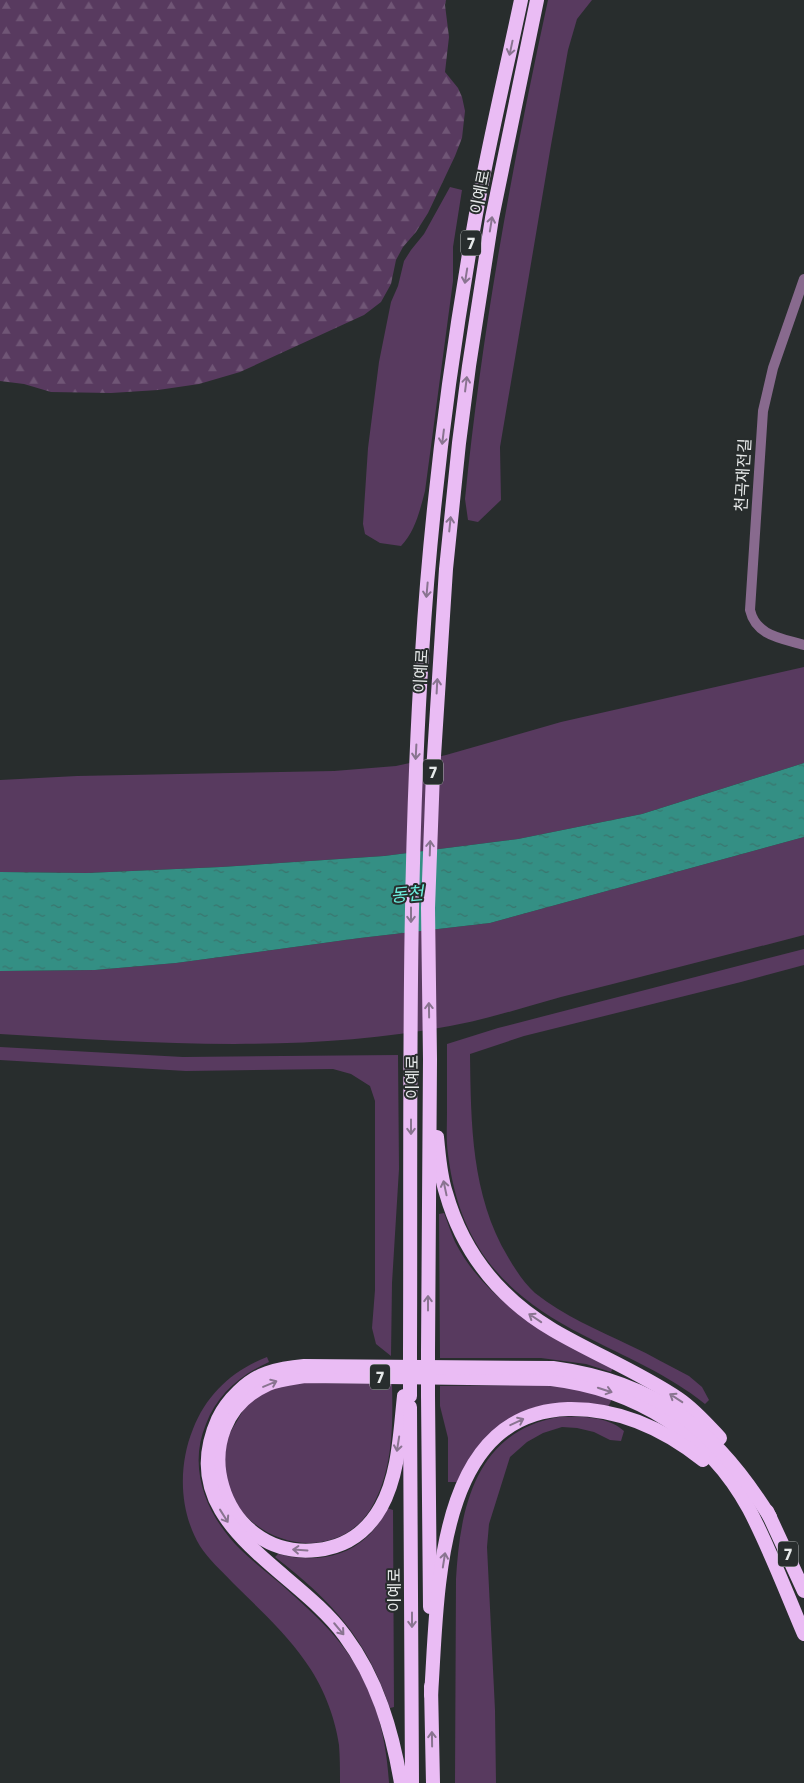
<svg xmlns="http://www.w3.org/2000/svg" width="804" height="1783" font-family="Poppins,'Noto Sans KR',sans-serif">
  <defs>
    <pattern id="forest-firs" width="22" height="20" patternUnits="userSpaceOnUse" patternTransform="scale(1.25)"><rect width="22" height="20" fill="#583a5f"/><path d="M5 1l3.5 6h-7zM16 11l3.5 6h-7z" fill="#705676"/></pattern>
    <pattern id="water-ripples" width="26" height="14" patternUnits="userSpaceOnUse" patternTransform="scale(1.25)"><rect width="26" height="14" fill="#348f84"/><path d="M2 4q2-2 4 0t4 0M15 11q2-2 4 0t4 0" fill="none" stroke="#3a756e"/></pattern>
  </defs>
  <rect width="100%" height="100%" fill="#282d2d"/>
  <!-- green -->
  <g fill="#583a5f">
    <path d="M 548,0 L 592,0 L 577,19 L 568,50 L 551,145 L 500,447 L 501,500 L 478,522 L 468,520 L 465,499 C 482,330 512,166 548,0 Z"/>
    <path d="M 450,187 L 462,190 L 453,247 L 453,281 L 425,491 C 420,510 415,532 401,546 L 380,543 L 365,534 L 363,524 L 368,448 L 379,362 L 391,302 L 398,286 L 404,261 L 411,250 L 424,234 Z"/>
    <polygon points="804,667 804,763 642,814 518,839 384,856 221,867 87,873 0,872 0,780 77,776 334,771 396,766 446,755 561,722"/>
    <path d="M 804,837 L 804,935 C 723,956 642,977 561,997 C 525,1007 488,1019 450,1026 C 302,1054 150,1043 0,1034 L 0,971 L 95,970 L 176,963 L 360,938 L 490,923 Z"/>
    <path d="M 804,949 L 804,965 L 741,982 L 524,1036 L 470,1054 C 471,1123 471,1195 508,1257 C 515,1269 524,1283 535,1293 C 564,1316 598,1330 631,1346 C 651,1355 669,1366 689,1376 L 702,1387 L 709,1400 L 705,1404 C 668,1374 625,1357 583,1335 C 503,1294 459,1245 448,1154 C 446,1140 447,1126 447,1112 C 447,1089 447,1067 447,1044 L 498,1028 Z"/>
    <polygon points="0,1047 183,1057 398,1055 399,1169 392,1283 391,1356 376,1344 372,1328 375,1290 375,1101 370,1086 351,1074 333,1069 186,1071 0,1060"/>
    <path d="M 444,1213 C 448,1223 451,1233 455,1242 C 488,1306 553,1336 613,1368 L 611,1372 L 586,1364 L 541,1358 L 440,1358 L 439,1214 Z"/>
    <path d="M 267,1357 L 269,1362 C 240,1375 217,1395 206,1424 C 187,1469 207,1516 240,1549 C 253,1562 269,1574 283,1586 C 304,1605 327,1625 344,1648 C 374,1689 386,1733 389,1783 L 340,1783 C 340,1770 340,1757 339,1745 C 335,1716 322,1684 305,1661 C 285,1632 258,1608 233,1583 C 222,1571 208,1559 200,1546 C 179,1511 178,1466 193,1429 C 207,1394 232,1371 267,1357 Z"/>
    <path d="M 305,1383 L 392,1384 C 393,1424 393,1467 374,1503 C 344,1562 262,1552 232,1497 C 229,1492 229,1484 227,1479 C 222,1454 223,1443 237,1421 C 240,1416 243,1410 247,1405 C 262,1388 284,1384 305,1383 Z"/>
    <polygon points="536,1385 575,1388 612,1399 608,1407 570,1403 551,1405 530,1410 481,1445 469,1460 457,1482 448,1482 448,1438 440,1406 440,1386"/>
    <path d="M 559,1417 C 580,1416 608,1416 624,1431 L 621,1441 L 610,1440 L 594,1432 L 577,1428 L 562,1427 L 543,1433 L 527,1442 L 510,1457 L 489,1524 L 487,1547 L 495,1710 L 496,1783 L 455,1783 L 456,1579 C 460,1507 476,1431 559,1417 Z"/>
    <path d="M 387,1508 L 393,1510 L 394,1707 L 390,1708 C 367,1639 331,1600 275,1557 L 278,1554 C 309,1562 342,1560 367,1537 C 376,1529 381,1519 387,1508 Z"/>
  </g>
  <!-- forest -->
  <polygon fill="url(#forest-firs)" points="0,0 446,0 445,5 449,37 445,72 458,88 462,97 465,111 462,138 455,156 428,213 416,232 403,247 396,260 391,284 381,302 364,315 240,372 199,384 158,390 111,393 51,392 24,384 0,381"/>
  <!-- water -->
  <polygon fill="url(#water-ripples)" points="804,763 804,837 490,923 360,938 176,963 95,970 0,971 0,872 87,873 221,867 384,856 518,839 642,814"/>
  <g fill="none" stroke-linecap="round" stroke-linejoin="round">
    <!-- minor -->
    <path stroke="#886a8e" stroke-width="10" d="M 804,279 L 773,368 L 763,411 L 750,610 C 756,636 781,638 804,645"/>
    <!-- trunk -->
    <g stroke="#eabcf4" stroke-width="14">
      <path d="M 437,1137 C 439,1156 440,1175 446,1193 C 463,1253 499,1298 553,1330 C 594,1354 639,1372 679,1399 C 695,1410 707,1424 720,1438"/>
      <path d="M 410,1350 C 411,1118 407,885 422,654 C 431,507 450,359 476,214 C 489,142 506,71 521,0"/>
      <polyline points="428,1352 430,1059 428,908 433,772 446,569 459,443 469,366 492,218 537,0"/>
      <polyline points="428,1395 430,1607"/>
      <path d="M 404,1396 C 400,1432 399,1475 381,1507 C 367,1532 346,1547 317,1550 C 219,1561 179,1424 268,1384 C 280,1379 293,1378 305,1376 L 551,1379 C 635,1389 708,1433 749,1509 C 770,1549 786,1592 804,1634"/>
      <polyline points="410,1407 412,1783"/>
      <polyline points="767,1511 804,1591"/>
      <polyline points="431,1686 433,1783"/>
      <path d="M 431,1695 C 438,1599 433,1413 568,1409 C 619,1408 664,1429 703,1460"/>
      <path d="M 401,1783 C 392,1730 377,1679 345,1636 C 295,1567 171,1524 218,1419 C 227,1400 247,1380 267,1373 C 279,1369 292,1367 304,1366 L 553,1368 C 657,1382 716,1430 770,1517"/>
    </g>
    <!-- trunk-bridge -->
    <g stroke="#eabcf4" stroke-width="14">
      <polyline points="428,1395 428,1352"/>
      <polyline points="410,1396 410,1350"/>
    </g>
  </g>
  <!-- one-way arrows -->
  <defs><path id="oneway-shaft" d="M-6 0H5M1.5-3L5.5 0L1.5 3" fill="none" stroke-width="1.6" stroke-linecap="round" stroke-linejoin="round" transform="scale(1.25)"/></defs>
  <g stroke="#897490">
    <use href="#oneway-shaft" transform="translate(511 48) rotate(102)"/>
    <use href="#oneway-shaft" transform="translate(491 224) rotate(-81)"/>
    <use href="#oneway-shaft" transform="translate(466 276) rotate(99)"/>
    <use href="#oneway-shaft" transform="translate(466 384) rotate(-83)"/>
    <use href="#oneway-shaft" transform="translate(443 437) rotate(97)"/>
    <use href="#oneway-shaft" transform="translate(450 524) rotate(-84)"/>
    <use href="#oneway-shaft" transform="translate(427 590) rotate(95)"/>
    <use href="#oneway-shaft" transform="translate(437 686) rotate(-87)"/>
    <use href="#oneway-shaft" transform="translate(416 752) rotate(93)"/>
    <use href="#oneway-shaft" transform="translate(430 848) rotate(-88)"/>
    <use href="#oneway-shaft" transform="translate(411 915) rotate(90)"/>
    <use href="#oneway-shaft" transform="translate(429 1010) rotate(-91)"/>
    <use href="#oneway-shaft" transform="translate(411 1127) rotate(90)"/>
    <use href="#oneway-shaft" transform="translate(445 1188) rotate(-102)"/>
    <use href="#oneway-shaft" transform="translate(428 1303) rotate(-90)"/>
    <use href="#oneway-shaft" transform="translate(535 1318) rotate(-146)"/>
    <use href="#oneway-shaft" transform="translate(270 1384) rotate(-23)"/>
    <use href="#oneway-shaft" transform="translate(605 1390) rotate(18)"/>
    <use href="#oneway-shaft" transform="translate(676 1398) rotate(-147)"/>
    <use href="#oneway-shaft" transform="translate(517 1422) rotate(-25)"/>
    <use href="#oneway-shaft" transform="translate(398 1444) rotate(99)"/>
    <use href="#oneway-shaft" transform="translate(224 1516) rotate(58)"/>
    <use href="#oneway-shaft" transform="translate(300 1550) rotate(-176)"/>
    <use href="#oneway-shaft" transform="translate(444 1560) rotate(-81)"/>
    <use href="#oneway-shaft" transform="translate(412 1620) rotate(90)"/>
    <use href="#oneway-shaft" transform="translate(339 1629) rotate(50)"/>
    <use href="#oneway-shaft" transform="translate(432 1739) rotate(-91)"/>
  </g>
  <g text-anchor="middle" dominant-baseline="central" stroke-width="4" stroke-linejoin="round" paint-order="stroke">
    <!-- shield labels -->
    <g fill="#282d2d" stroke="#adb1b1" stroke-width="1">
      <rect x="461" y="230.5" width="20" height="25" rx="4"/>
      <rect x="423" y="759.5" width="20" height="25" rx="4"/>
      <rect x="370" y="1364.5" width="20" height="25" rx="4"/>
      <rect x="778" y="1541.5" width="20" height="25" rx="4"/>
    </g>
    <g font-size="15" font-weight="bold" fill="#e6e9e9">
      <text x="471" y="243">7</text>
      <text x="433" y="772">7</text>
      <text x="380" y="1377">7</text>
      <text x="788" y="1554">7</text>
    </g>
    <!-- street labels -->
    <g font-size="16" fill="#e6e9e9" stroke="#282d2d">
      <text transform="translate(480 192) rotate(-79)">이예로</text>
      <text transform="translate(743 475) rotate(-87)">천곡재전길</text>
      <text transform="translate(421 671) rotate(-87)">이예로</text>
      <text transform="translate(412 1077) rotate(-90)">이예로</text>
      <text transform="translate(394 1590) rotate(-90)">이예로</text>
    </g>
    <!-- water labels -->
    <g font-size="18" font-style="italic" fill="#6becdc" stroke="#282d2d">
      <text transform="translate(407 894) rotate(-5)">동천</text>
    </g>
  </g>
</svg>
